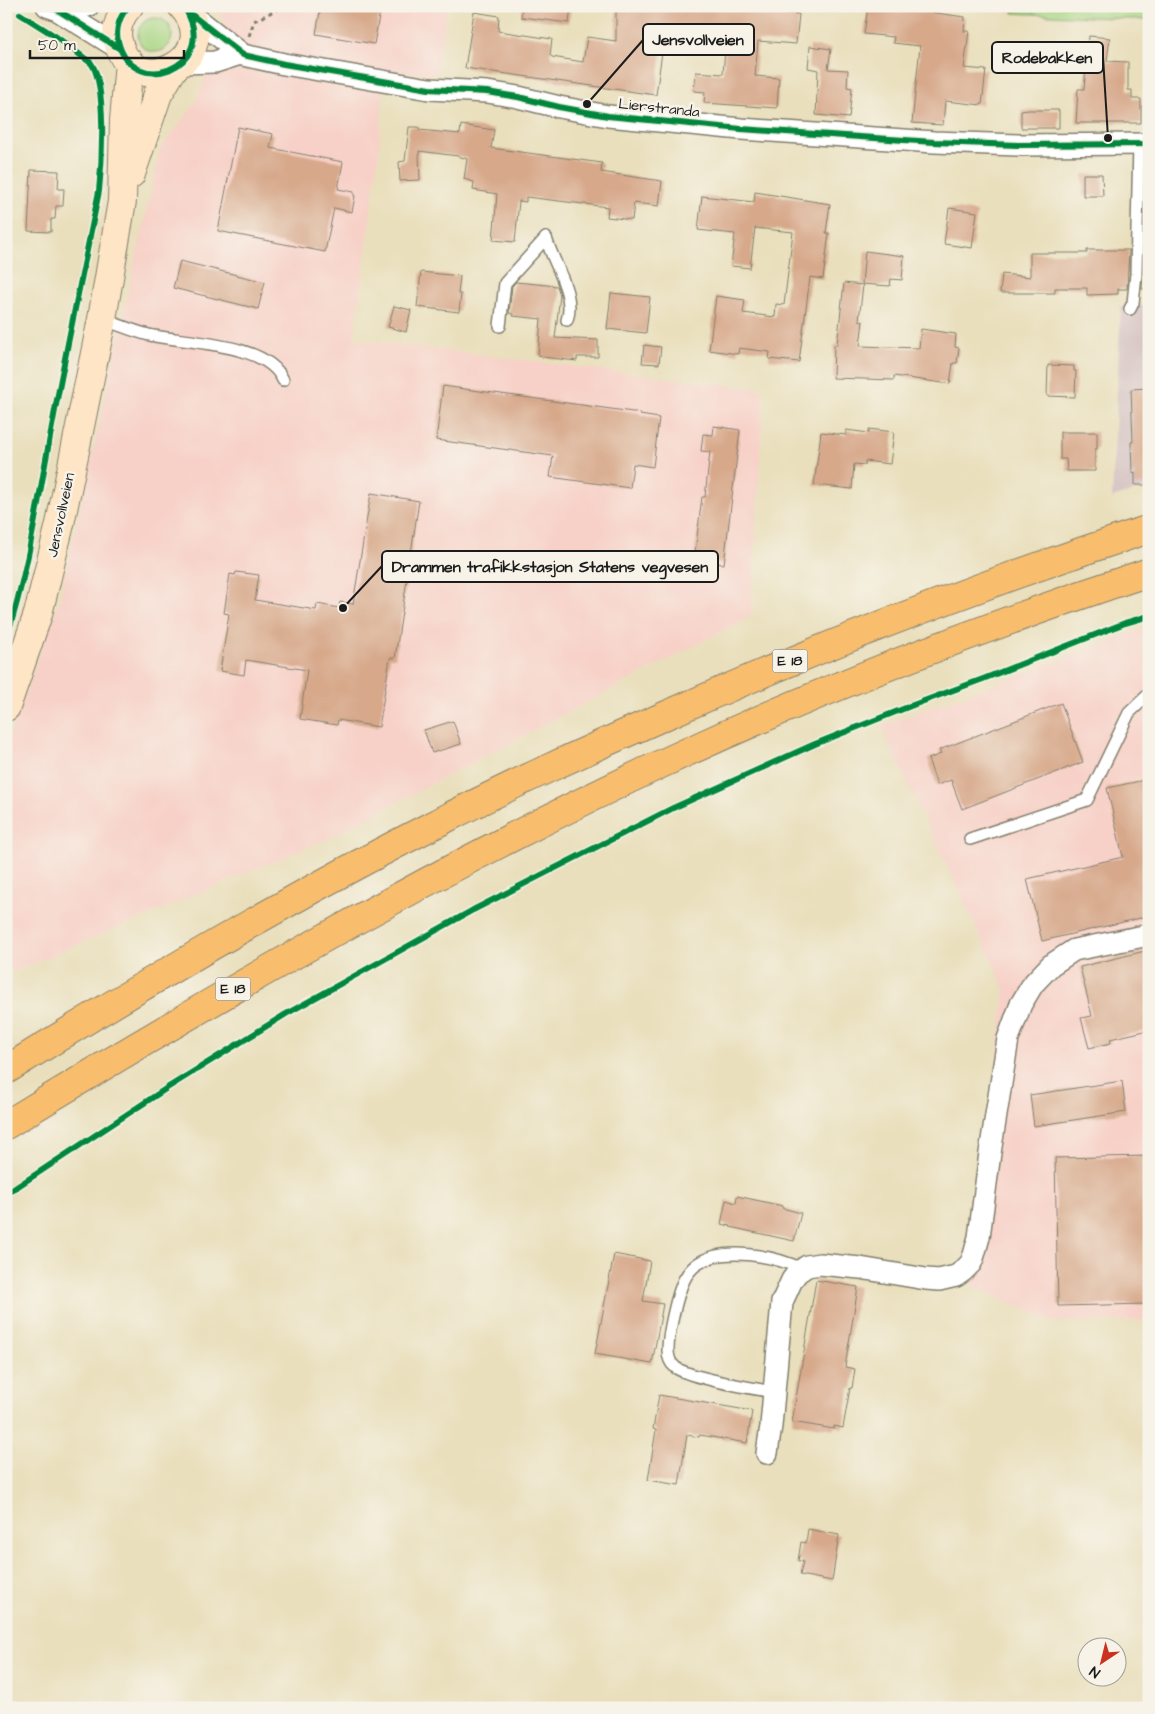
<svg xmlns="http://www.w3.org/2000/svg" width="1155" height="1714" font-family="'Architects Daughter',sans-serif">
  <rect width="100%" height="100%" fill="#f7f3e8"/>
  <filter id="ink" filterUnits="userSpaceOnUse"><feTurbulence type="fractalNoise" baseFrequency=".02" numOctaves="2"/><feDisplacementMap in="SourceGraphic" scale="10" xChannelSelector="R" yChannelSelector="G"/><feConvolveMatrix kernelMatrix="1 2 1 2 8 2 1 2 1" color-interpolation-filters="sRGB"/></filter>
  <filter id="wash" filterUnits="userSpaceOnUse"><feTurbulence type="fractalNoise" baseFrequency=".0096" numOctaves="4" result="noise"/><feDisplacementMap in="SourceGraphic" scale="20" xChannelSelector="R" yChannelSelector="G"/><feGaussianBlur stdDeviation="1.12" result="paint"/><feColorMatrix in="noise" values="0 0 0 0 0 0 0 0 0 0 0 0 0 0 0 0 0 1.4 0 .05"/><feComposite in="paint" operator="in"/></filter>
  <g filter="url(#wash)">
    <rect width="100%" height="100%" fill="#e9dfbc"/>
    <!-- built -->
    <g fill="#f7d1c8">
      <polygon points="215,6 448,6 435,75 385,71 378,159 354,339 764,390 751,616 327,839 6,975 6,745 59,602 160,150 196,102 225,22"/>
      <polygon points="934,6 1015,6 1013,13"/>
      <polygon points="1149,627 1149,1320 1055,1322 972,1286 1005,989 881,726"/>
    </g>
    <!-- industrial -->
    <polygon fill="#d2bfc0" points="1149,305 1149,487 1112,498 1121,307"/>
    <!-- green -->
    <g fill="#a7d582" stroke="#62784f">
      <polygon points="1015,6 1149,6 1149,20 1013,13"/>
      <circle cx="155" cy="35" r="17"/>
    </g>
    <g id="blocks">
      <!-- building -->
      <g fill="#d7a88a">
        <polygon points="321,6 381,6 374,44 316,34"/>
        <polygon points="522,6 571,6 569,23 521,17"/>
        <polygon points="616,6 708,6 799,14 796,44 758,41 755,76 779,78 777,108 704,103 705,92 694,91 696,72 723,74 726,38 686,35 686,52 662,52 656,95 465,68 474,12 499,16 498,31 552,39 550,55 552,57 583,62 587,37 616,41"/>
        <polygon points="868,6 885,6 965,17 964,31 969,31 964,68 986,70 982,105 945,101 943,125 912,123 920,46 893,43 894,37 864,34"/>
        <polygon points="1089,36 1110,38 1107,61 1128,62 1128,90 1132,90 1132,99 1141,99 1141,123 1076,123 1078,89 1084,89"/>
        <polygon points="810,46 831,49 828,69 848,70 847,87 852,88 849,118 816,115 818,70 808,68"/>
        <polygon points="1029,110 1059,110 1059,128 1021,128 1021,111"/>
        <polygon points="461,125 494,130 491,148 602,163 601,172 662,181 659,206 634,203 632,220 607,217 608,207 526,197 526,202 519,201 515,242 493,240 497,194 473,190 474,182 464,179 467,159 458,156 419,151 420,180 400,181 399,162 405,161 409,127 419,127 419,130 460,134"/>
        <polygon points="238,127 273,134 270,148 343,162 338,189 354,192 354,196 355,196 352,212 334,208 325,252 218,231"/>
        <polygon points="31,170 59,171 58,189 64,189 63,206 56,206 55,219 51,219 51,232 28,231"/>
        <polygon points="1083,174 1102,174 1103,196 1083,196"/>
        <polygon points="755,192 830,204 826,233 829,233 823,279 810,277 799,362 769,359 770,352 739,348 738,354 709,350 716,296 745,300 743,313 775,317 776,304 784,305 793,232 755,228 750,268 731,266 735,234 698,230 702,196 754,202"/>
        <polygon points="949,208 977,212 972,248 944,244"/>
        <polygon points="1144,249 1149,249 1149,289 1142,289"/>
        <polygon points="1087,250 1129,250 1127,289 1118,289 1118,294 1087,295 1087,288 1055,288 1055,293 1000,293 1002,274 1030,277 1030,253 1087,253"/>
        <polygon points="865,251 904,256 902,280 891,279 890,286 862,284"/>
        <polygon points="180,261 265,282 258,309 173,288"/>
        <polygon points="421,272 460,276 458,294 461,294 459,312 417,307"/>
        <polygon points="516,282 557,286 560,295 555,338 598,340 598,357 577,357 577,361 542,357 542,356 538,355 541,319 513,316 513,314 509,313 512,286"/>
        <polygon points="844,283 863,285 859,320 863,321 860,346 919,348 921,329 956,334 955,347 959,348 957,363 953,363 950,384 894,376 894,380 833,378 834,345 837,345"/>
        <polygon points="611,293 650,297 646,333 607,329"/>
        <polygon points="394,306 411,310 406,332 388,327"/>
        <polygon points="644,345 661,347 659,364 642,363"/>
        <polygon points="1048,365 1074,366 1074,371 1076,371 1075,397 1047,396"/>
        <polygon points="443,386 640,413 640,415 659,418 653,467 633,464 630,488 550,477 553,456 436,440"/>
        <polygon points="1149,388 1149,485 1135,485 1135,472 1132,473 1131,442 1133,442 1131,389"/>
        <polygon points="714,426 740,430 724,564 694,560 702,497 705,497 710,452 701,451 703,434 713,435"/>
        <polygon points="869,429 894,432 890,464 865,461 865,465 854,464 852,489 814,485 821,432 846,435 846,430 869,433"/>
        <polygon points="1060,432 1097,432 1097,449 1095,449 1095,471 1067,471 1066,459 1060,459"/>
        <polygon points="371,493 419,501 395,658 390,658 379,727 338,720 337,725 300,719 307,670 246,660 244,675 220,671 229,614 224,613 230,574 235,575 236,572 259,575 255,600 316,610 317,604 339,608 340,602 353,604"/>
        <polygon points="1061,703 1083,762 962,809 951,780 937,785 928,759 941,754 939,750"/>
        <polygon points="453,721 461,744 432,753 424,730"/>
        <polygon points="1149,779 1149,916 1042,941 1027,879 1123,857 1107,788"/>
        <polygon points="1149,950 1149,1030 1110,1039 1111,1043 1089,1048 1081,1018 1092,1016 1080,967"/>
        <polygon points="1122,1081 1126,1112 1034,1126 1030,1095"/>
        <polygon points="1149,1156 1149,1304 1058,1306 1055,1158"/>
        <polygon points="737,1196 783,1206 782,1208 801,1213 794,1241 730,1227 731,1226 721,1224 726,1200 736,1203"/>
        <polygon points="614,1254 650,1261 643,1301 663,1304 652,1364 595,1354"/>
        <polygon points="816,1280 858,1287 845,1367 855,1369 852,1388 850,1388 843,1428 834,1426 834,1429 792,1422"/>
        <polygon points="659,1395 752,1411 747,1443 700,1435 699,1437 687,1435 679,1485 648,1480 656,1430 653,1429"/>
        <polygon points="808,1529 839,1535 832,1581 800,1575 803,1561 798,1561 801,1542 806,1543"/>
      </g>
    </g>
  </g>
  <g filter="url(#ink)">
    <use href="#blocks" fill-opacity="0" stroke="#827e6c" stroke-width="1"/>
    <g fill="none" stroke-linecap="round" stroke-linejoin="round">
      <!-- lane casing -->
      <g stroke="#827e6c" stroke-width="14">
        <g id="lane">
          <path d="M 546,238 C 553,263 576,295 567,320"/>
          <polyline points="1130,309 1133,303 1136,274 1139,144"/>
          <path d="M 102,319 C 117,324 133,331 149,335 C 185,343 267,342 283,380"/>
          <polyline points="500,326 505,283 546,238"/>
          <polyline points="970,839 1087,800 1129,713 1149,694"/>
          <path d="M 774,1392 C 756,1389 686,1377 675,1367 C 670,1363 668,1356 668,1350 C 668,1334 677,1294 684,1280 C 687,1274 691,1269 696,1265 C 722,1245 775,1256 802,1269"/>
        </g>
      </g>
      <!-- street casing -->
      <g stroke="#827e6c" stroke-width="24">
        <g id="street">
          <polyline points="47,6 56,9 120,49"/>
          <polyline points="56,9 88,6"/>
          <polyline points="187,11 243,55 284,64 429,89 487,92 518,97 559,107 608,116 741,129 934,142 1018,145 1149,144"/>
          <polyline points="181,63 215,62 240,54"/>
          <polyline points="767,1453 771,1426 782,1302 792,1280 797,1273 807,1266 820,1264 860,1268 926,1279 939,1280 956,1276 963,1271 971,1263 974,1255 979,1237 990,1153 1008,1039 1021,1004 1033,984 1051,965 1074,950 1149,935"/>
        </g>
      </g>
      <!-- secondary casing -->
      <g stroke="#827e6c" stroke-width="30">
        <g id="secondary">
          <path d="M 129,6 C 120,15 115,29 118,41 C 132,107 229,57 182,6"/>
          <polyline points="131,174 158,94 173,69"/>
          <polyline points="6,707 38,614 60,524 102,319 122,201 124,120 129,62"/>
        </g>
      </g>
      <!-- highway casing -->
      <g stroke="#827e6c" stroke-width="30">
        <g id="highway">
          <path d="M 6,1070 C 148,981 293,896 443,820 C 514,783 588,750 662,717 C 821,646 983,583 1149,529"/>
          <path d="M 6,1125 C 219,995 435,870 661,764 C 819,690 983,627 1149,572"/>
        </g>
      </g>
      <!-- path -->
      <polyline stroke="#827e6c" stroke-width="3" stroke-dasharray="4 4" stroke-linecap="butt" points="249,36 254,21 284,6"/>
      <!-- lane -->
      <use href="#lane" stroke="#fff" stroke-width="11"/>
      <!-- street -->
      <use href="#street" stroke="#fff" stroke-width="21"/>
      <!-- secondary -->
      <use href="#secondary" stroke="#fde5c5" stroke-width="28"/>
      <!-- highway -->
      <use href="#highway" stroke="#f9be6d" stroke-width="28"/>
      <!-- cycleway casing -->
      <g stroke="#f7f3e8" stroke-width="9">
        <g id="cycleway">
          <polyline points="47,6 56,9 120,49"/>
          <path d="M 129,6 C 120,15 115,29 118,41 C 131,99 218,69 187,12"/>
          <polyline points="187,11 243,55 284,64 429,89 487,92 518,97 559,107 608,116 741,129 934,142 1018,145 1149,144"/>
          <path d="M 6,639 C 29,569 39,494 53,421 C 67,344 84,267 99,191 C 102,164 107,84 91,63 L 55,36 L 20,14"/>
          <polyline points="6,1194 167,1088 286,1014 473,910 673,808 815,744 913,705 983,679 1125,623 1149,616"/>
        </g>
      </g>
      <!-- cycleway -->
      <use href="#cycleway" stroke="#00873e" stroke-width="6"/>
    </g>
  </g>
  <g text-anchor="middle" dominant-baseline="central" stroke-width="5" stroke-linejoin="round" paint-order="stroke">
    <!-- shield labels -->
    <g fill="#f7f3e8" stroke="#5e5c59" stroke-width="1">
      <rect x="772.5" y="649.5" width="35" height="23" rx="4"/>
      <rect x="215.5" y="977.5" width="35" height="23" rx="4"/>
    </g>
    <g font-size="14" font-weight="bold" fill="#1c1c1c">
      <text x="790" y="661">E 18</text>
      <text x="233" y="989">E 18</text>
    </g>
    <!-- street labels -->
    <g font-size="15" fill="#1c1c1c" stroke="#f7f3e8">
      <text transform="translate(659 108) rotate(6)">Lierstranda</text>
      <text transform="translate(61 515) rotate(-78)">Jensvollveien</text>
    </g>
  </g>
  <!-- callouts -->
  <path fill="none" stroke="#1c1c1c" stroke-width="2" d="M587 104L643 40M1108 138L1103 57M343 608L382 566"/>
  <g fill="#1c1c1c" stroke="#f7f3e8" stroke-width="2">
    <circle cx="587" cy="104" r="5"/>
    <circle cx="1108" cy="138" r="5"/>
    <circle cx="343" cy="608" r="5"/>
  </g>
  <g fill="#f7f3e8" stroke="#1c1c1c" stroke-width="2">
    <rect x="643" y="24" width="111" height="31" rx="5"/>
    <rect x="992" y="42" width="111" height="31" rx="5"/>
    <rect x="382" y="551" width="336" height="31" rx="5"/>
  </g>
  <g font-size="16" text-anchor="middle" font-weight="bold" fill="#1c1c1c">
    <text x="698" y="45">Jensvollveien</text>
    <text x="1047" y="63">Rodebakken</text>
    <text x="550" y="572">Drammen trafikkstasjon Statens vegvesen</text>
  </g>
  <!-- margin -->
  <rect width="1155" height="1714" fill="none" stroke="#f7f3e8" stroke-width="25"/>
  <!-- north arrow -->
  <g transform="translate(1102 1662) rotate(215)"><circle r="24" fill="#f7f3e8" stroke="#9f9d96"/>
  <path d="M0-4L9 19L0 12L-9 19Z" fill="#c8321e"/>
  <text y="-8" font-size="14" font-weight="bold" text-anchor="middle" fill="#1c1c1c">N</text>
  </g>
  <!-- scale -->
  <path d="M30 50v8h154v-8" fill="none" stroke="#1c1c1c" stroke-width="2.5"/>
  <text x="38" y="50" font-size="15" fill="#1c1c1c" stroke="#f7f3e8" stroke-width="4" paint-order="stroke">50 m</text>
</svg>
